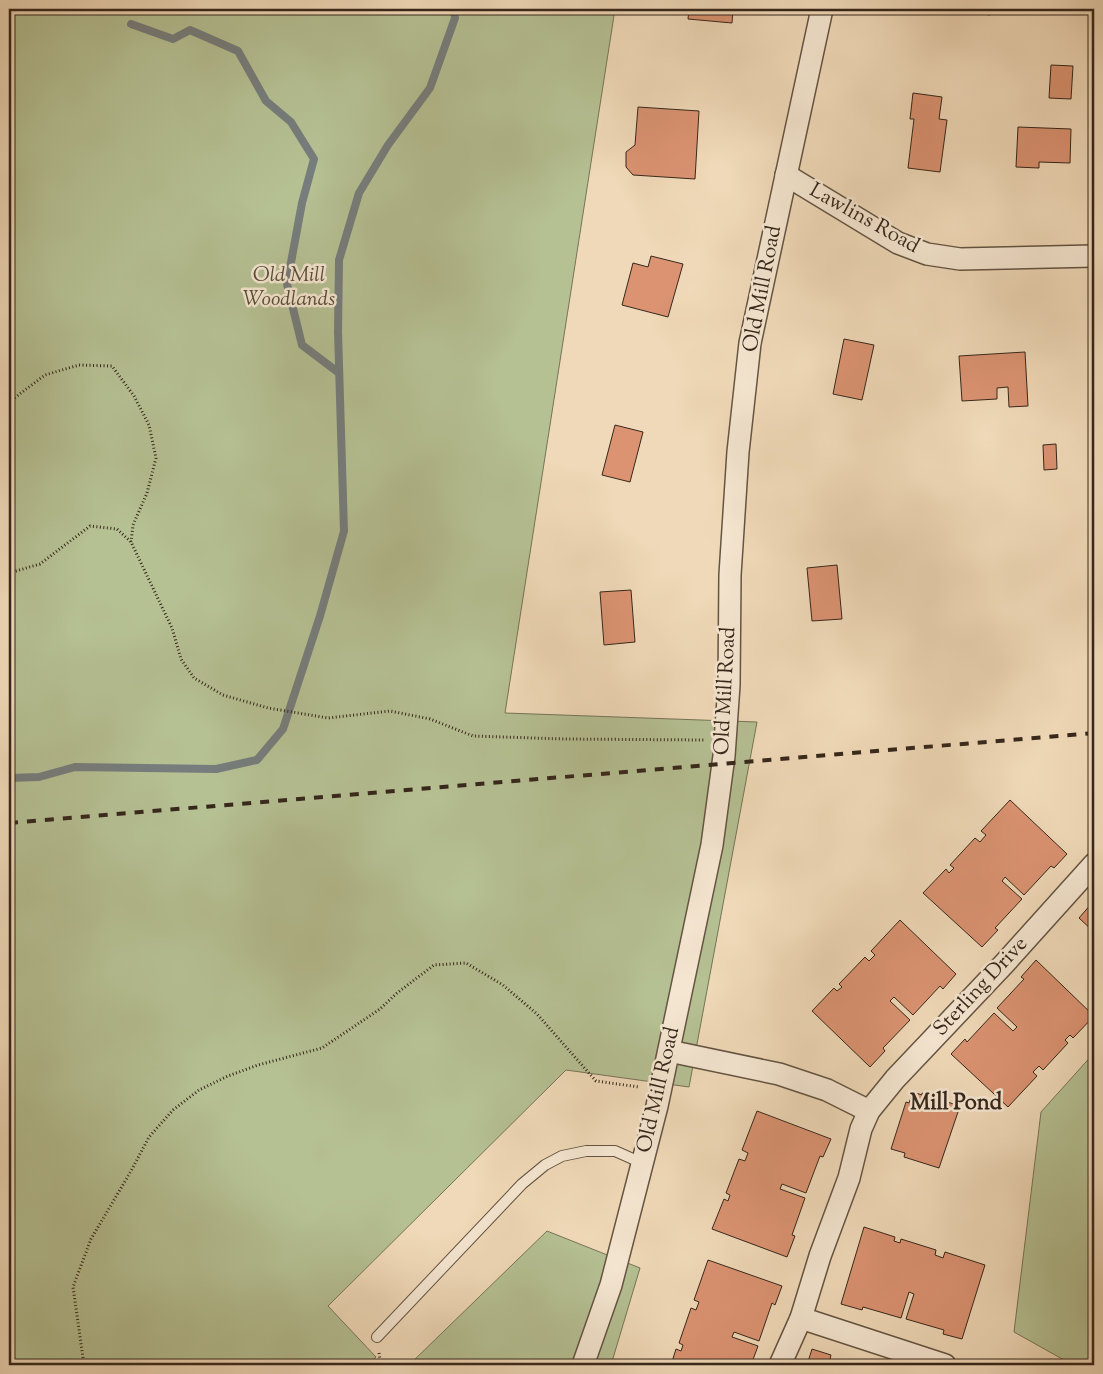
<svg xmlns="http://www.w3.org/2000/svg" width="1103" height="1374" font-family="'Sorts Mill Goudy',serif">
  <rect width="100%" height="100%" fill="#f0d9b8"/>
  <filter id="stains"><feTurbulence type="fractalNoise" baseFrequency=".004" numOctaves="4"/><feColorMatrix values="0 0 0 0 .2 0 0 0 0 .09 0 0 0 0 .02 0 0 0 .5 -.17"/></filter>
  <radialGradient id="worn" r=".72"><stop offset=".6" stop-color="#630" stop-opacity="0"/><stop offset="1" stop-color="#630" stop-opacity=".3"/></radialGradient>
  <!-- green -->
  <g fill="#b5c093" stroke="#767457">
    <polygon points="9,9 615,9 505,713 757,722 689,1087 566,1070 328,1306 376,1357 367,1365 9,1365"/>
    <polygon points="1094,1053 1094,1365 1073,1365 1014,1332 1041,1112"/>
    <polygon points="547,1231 640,1268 611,1365 409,1365"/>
  </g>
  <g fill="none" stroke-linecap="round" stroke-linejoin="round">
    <!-- stream -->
    <g stroke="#767d7c" stroke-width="8">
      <polyline points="131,24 173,39 190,30 238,51 266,101 291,122 314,159 302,203 287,284 302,345 339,373"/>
      <polyline points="9,778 39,777 75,767 216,769 257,760 283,729 320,616 344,531 338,332 339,260 359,193 388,145 430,88 455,18 454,9"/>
    </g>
  </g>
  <!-- building -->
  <g fill="#db9372" stroke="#36271b">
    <polygon points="689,9 733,9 732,23 688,19"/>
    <polygon points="955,9 991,9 990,15"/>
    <polygon points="1051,65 1073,66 1071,99 1049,98"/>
    <polygon points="913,93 942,97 939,119 947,120 940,172 908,168 914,119 910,119"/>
    <polygon points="638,107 699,111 695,179 633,175 626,167 626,152 635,145"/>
    <polygon points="1018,127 1071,129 1070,163 1039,162 1039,168 1016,167"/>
    <polygon points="651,256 683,264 668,317 622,305 633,263 648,267"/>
    <polygon points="844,339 874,345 862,400 833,394"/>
    <polygon points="1025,352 1028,406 1009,407 1008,387 997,388 997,399 962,401 959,356"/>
    <polygon points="615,425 643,432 630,482 602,475"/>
    <polygon points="1056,444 1057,469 1044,470 1043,445"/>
    <polygon points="837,565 842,619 812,621 807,568"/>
    <polygon points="631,590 635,642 604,645 600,592"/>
    <polygon points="1010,800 1067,854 1054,868 1051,866 1024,895 1005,877 1002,881 1022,899 995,928 998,930 982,947 923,893 946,869 949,873 954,868 950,865 975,838 980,842 986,835 981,831"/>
    <polygon points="1092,903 1094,905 1094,932 1079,918"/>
    <polygon points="900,920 956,974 943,989 940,986 913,1015 894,997 890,1001 910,1020 883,1048 885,1051 870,1067 812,1011 834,988 837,991 842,987 839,984 865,957 869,961 875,955 871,951"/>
    <polygon points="1036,960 1094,1016 1073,1038 1070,1035 1065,1040 1068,1043 1043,1070 1039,1066 1033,1072 1037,1076 1008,1107 951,1054 965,1039 967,1042 994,1013 1013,1031 1017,1027 997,1008 1024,979 1021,977"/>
    <polygon points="913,1092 922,1095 922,1093 928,1095 929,1092 943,1096 941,1100 960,1106 939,1168 904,1157 905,1153 891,1149 906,1102 909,1103"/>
    <polygon points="757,1111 831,1139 823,1157 820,1156 806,1193 782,1184 780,1189 805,1198 792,1235 795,1236 787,1257 712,1229 724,1199 728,1201 730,1195 726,1193 739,1159 745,1161 748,1153 742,1150"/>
    <polygon points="864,1227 895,1237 894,1241 900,1243 901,1239 936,1250 935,1255 943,1258 945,1252 985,1265 962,1339 943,1334 944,1330 906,1319 914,1294 909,1292 901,1318 863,1307 862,1310 841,1304"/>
    <polygon points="708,1260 782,1286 775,1305 772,1303 759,1341 734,1332 732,1337 758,1346 751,1365 671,1365 676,1349 681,1351 683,1345 679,1343 691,1308 696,1310 699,1302 694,1300"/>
    <polygon points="812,1349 831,1355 830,1359 850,1365 807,1365"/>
  </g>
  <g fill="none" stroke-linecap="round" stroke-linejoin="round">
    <!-- service casing -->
    <g stroke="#645442" stroke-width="12">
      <polyline id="service" points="377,1337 522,1184 545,1165 562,1156 586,1151 615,1151 642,1163"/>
    </g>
    <!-- minor casing -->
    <g stroke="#645442" stroke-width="24">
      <g id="minor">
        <polyline points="786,175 898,243 927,254 960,259 1094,256"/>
        <polyline points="669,1051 779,1074 827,1090 869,1111"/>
        <polyline points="801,1318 945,1365"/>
        <polyline points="583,1365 611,1285 657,1106 712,845 724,756 729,685 730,575 738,452 750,343 822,9"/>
        <polyline points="780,1365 801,1318 820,1256 849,1178 861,1129 869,1111 895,1079 1004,964 1094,864"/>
      </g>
    </g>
    <!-- path -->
    <g stroke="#36271b" stroke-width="3" stroke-dasharray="1 2.5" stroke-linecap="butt">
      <polyline points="9,402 45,375 79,365 112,366 134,396 149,425 156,458 147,493 133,525 131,542"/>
      <polyline points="9,573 40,564 90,526 117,529 131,542 172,628 181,659 194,678 223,695 268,708 328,718 390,711 430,719 473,736 564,739 704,740"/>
      <polyline points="379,1353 381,1365"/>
      <polyline points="84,1365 73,1287 91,1239 131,1171 149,1137 173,1110 199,1090 228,1076 258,1065 322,1048 380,1009 397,993 434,965 466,963 503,985 537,1014 596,1081 639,1087"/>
    </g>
    <!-- service -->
    <use href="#service" stroke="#f5e6d1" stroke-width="10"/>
    <!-- minor -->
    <use href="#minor" stroke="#f5e6d1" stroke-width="21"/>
    <!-- rail -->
    <polyline stroke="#36271b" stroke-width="4" stroke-dasharray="9 9" stroke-linecap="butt" points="9,823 1094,733"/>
  </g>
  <g text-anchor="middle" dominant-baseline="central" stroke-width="5" stroke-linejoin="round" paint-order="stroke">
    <!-- street labels -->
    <g font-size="21" fill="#36271b" stroke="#f5e6d1">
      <text transform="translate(864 219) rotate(29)">Lawlins Road</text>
      <text transform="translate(763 289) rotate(-79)">Old Mill Road</text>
      <text transform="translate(726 691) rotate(-87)">Old Mill Road</text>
      <text transform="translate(981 987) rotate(-47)">Sterling Drive</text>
      <text transform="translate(659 1090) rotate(-77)">Old Mill Road</text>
    </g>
    <!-- park labels -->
    <g font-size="21" font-style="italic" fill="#564d39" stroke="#f5e6d1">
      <text x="289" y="276">Old Mill<tspan x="289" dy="24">Woodlands</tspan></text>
    </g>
    <!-- neighbourhood labels -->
    <g font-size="22" font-weight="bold" fill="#36271b" stroke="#f5e6d1">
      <text x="956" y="1104">Mill Pond</text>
    </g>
  </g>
  <!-- margin -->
  <rect width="1103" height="1374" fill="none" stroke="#f0d9b8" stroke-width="30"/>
  <rect x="10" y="10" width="1083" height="1354" fill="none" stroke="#36271b" stroke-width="2.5"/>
  <rect x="15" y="15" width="1073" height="1344" fill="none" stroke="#36271b"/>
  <rect width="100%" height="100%" filter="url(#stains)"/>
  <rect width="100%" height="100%" fill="url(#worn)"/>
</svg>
